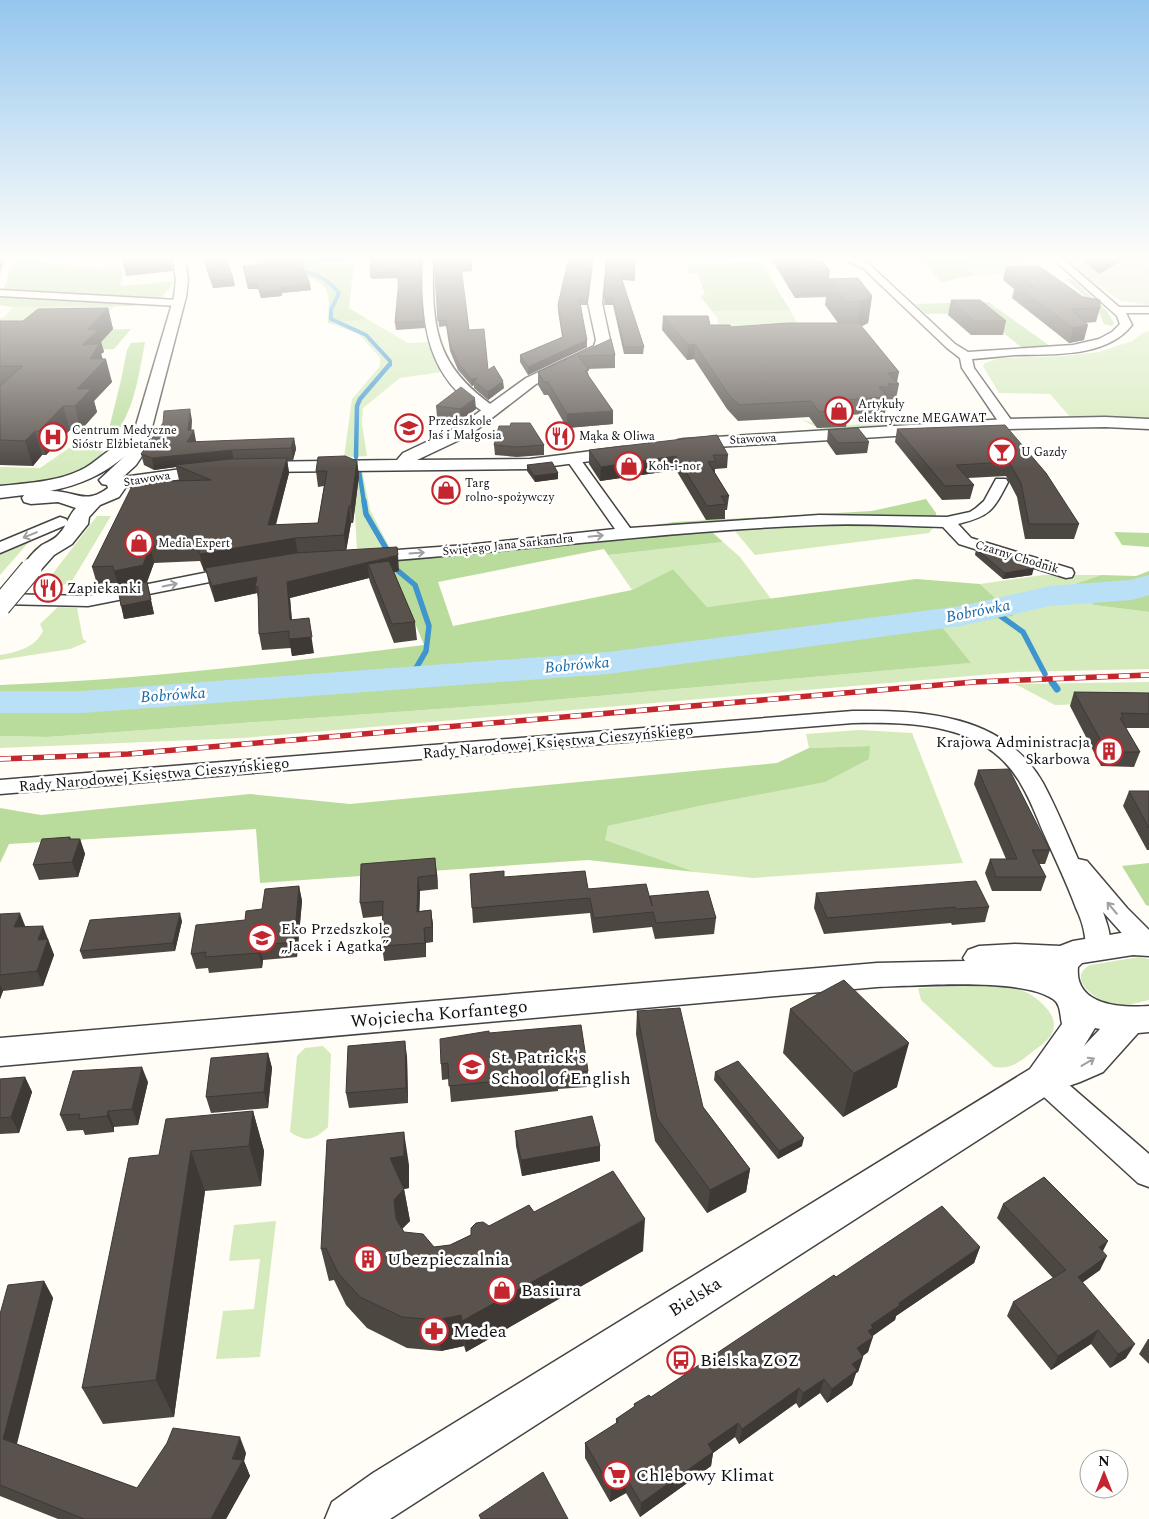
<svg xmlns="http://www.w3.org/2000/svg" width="1149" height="1519" font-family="Spectral,serif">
  <rect width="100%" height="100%" fill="#fffdf5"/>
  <!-- green -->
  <g fill="#d5ebbd">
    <polygon points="889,257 1027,257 1037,274 975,275 955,257"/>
    <polygon points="115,306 92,328 0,329 0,318 3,318 13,307"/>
    <polygon points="790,310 803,333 720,335 717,317 712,311"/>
    <polygon points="367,319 408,343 431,342 434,356 442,372 400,378 363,408 362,424 367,456 344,457 352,399 380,366 380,358 359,334 328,323"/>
    <polygon points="1149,331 1149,420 1071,418 1050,394 999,393 983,366 985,363 999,358 1064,356 1099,352 1132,341 1143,333"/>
    <polygon points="990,415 984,420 977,421 823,430 802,420 829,426 982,417"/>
    <path d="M 85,437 L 92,439 L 103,451 C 94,479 25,484 0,486 L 0,467 L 40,468 Z"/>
    <path d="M 354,470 L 362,470 L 370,510 L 390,548 L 357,551 C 356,524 353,497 354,470 Z"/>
    <polygon points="97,516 111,516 72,581 61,586 44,585"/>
    <polygon points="833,524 936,524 929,533 755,555 734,530"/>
    <polygon points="27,541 28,543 0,575 0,552"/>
    <polygon points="723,542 740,557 771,599 707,607 673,569 632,590 608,555"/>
    <polygon points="1043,575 1101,575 1069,586 1094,605 1149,612 1149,669 1017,672 243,738 0,748 0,736 47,737 507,704 970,663 941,626 1013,616 980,584"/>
    <path d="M 58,607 L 77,608 L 83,639 L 87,642 L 70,649 L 0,660 L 0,655 C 17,652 35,648 43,631 L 40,624 Z"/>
    <polygon points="1149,682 1149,702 1055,705 1015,684"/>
    <polygon points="859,730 912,733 963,863 753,878 695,872 604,840 608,826 709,804 869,746 809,748 806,734"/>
    <path d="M 1139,957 L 1149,959 L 1149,1000 C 1139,1002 1128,1006 1117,1005 C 1100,1004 1064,979 1090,965 Z"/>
    <path d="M 987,985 C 1012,985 1032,990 1048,1010 C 1054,1018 1056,1026 1051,1035 C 1047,1042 1037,1048 1031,1053 C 1018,1063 1011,1069 994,1067 L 921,1000 L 918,988 Z"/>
    <path d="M 323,1046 L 331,1054 L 328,1127 C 314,1140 307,1143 290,1132 L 297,1056 L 305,1048 Z"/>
    <polygon points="276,1221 260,1357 216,1359 223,1311 254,1309 260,1259 229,1261 234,1225"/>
  </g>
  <!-- forest -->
  <g fill="#b9dc9c">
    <path d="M 327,257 L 322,264 L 354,264 L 349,308 L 367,319 L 328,323 C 328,314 330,304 328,295 C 323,272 275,269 255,264 Z"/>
    <polygon points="918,257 955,257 975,275 958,278 942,283"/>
    <polygon points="18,259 99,269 116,263 123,272 120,286 175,281 162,297 155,298 3,291 10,269"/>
    <polygon points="761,262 790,310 712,311 700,296 705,295 698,273 689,273 687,264"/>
    <polygon points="1066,279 1072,279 1107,311 1114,323 1112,326 1104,324 1097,308"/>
    <polygon points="0,295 134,303 134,306 13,307 0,305"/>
    <polygon points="988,302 1050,346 1021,347 979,313 926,314 915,304"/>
    <polygon points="131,329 114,349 74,350 89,330"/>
    <path d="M 145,342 C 137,384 135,408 110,444 L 105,445 L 121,380 L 127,350 L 131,343 Z"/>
    <polygon points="926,499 936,513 936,519 646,529 639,527 675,522 872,511"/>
    <path d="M 712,532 L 723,542 L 608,555 L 604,549 L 438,582 L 453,626 L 632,590 L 673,569 L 707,607 L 916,579 L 980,584 L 1014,616 L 942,627 L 971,663 L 507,704 L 47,737 L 0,736 L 0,685 C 142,680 283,662 424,645 L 393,570 L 381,561 L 596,540 Z"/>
    <polygon points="1114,532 1149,533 1149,547 1122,545"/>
    <polygon points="1149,571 1149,612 1094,605 1069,586 1101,575 1136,576"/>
    <polygon points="870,746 869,759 825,782 709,804 608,826 605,840 695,872 588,860 260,883 256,829 9,844 0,863 0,808 41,815 250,794 350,804 777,763 809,748"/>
    <polygon points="1149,863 1149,906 1146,905 1122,866"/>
  </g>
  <!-- cemetery -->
  <polygon fill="#d9e3c4" points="1102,257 1149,257 1149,305 1121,301 1099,286 1066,259 1103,258"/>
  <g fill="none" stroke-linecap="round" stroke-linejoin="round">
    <!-- stream-far3 -->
    <g stroke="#3f96cf" stroke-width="4">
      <polyline points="246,257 273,266"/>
      <path d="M 296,270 C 315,273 327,278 339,293 L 331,310 L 331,319 L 366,335 L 390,361 L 390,365"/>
    </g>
    <!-- stream-far2 -->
    <g stroke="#3f96cf" stroke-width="4.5">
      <polyline points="356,457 357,406 360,399 390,364"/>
      <polyline points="359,471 364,502"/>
    </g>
    <!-- stream-far1 -->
    <g stroke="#3f96cf" stroke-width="5.5">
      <polyline points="364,501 366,514 387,550"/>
      <polyline points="391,565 415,585 429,626 426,651 412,675"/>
      <polyline points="992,610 1023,632 1045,674"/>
    </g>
    <!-- stream -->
    <g stroke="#3f96cf" stroke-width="7">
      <polyline points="410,679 413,674"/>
      <polyline points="1052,682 1057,689"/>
    </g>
    <!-- river -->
    <polygon fill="#b9e0f7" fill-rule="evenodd" points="1149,575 1149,595 1132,600 1050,606 961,626 608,674 82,713 0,713 0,691 82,691 608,652 961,606 1050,586 1130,580"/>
    <!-- minor casing -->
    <g stroke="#444" stroke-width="3">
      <g id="minor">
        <path d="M 423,257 L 433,257 C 432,328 434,365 496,408 L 498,411 L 496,414 C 486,416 480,409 472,404 C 423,369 421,311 423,257 Z"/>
        <path d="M 838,257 L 851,257 L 869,264 L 955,344 L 968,352 L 1073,345 L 1099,339 L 1112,332 L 1120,324 L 1117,316 L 1051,257 L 1061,257 L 1119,307 L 1149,307 L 1149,313 L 1126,313 L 1132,325 C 1106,358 1053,354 1015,355 C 1001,356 987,358 972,359 L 974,368 L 1014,424 L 1007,428 L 1002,427 L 962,368 L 960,358 L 947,348 L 863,268 Z"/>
        <polygon points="0,290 178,300 183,303 178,306 0,296"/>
        <path d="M 573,455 L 578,456 L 630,528 L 819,515 L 947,517 L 970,512 L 976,508 L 984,501 L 996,479 L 1006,479 L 1008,482 C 993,511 990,516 958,524 L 971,538 L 1072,569 L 1074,573 L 1072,577 L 1066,578 L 959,544 L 943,527 C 901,526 859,523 818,525 C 668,531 519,551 369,562 L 363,561 L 361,557 L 363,553 L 369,552 L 467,545 L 615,529 L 566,459 L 568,456 Z"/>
        <polygon points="60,517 66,519 68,522 66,525 0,553 0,542"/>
        <polygon points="234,567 240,568 242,572 240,576 88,606 0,604 0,594 88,596"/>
        <path d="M 853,711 C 923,710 1004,714 1043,783 C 1056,807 1067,834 1078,859 L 1087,861 L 1127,908 L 1149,930 L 1149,952 L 1137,950 L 1103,912 C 1108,927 1114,940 1106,955 L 1097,958 L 1088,955 C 1084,947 1086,944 1085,937 C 1084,928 1080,916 1076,908 C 1067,883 1055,859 1044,834 C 1037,818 1031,801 1022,786 C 988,723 915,722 853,723 L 0,794 L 0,780 Z"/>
        <polygon points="1043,1067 1053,1071 1149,1154 1149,1187 1138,1183 1033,1087 1029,1079 1033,1071"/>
      </g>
    </g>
    <!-- tertiary casing -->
    <g stroke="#444" stroke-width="3">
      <g id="tertiary">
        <path d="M 173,257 L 185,257 L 188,280 L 186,297 L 146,450 L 136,465 L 123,477 L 211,465 L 217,466 L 220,470 L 217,474 L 211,475 L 126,487 L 119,497 L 100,505 L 89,517 L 88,524 L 72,544 L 54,555 L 38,573 L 31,575 L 24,573 L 21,569 C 26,561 34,551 42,545 C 48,542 55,539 59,534 C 67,526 68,516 76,508 L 58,502 L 31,504 L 24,502 L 22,498 L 24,495 L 0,498 L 0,486 C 27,483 56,482 81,470 C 95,464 107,448 121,445 L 129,449 L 174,297 L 176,280 ZM 126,455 L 99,480 L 102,484 L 107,485 L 108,488 C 85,506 74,490 50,491 C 80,485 103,475 126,455 Z"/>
        <polygon points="594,257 606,257 602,303 610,340 606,351 536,384 470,435 417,460 530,459 623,447 629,448 632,452 629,456 530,469 253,472 247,471 244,467 247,463 253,462 397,460 403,453 458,427 526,378 594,346 596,340 588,303"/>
        <polygon points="1105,417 1149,419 1149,429 1105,427 1007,429 684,449 678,448 675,444 678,440 684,439 1007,419"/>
        <path d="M 1133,931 L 1149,932 L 1149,956 L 1133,955 L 1082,963 L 1078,967 C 1074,1006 1122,1008 1149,1006 L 1149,1032 L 1138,1033 L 1103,1072 L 1080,1082 L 1054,1091 L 390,1519 L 325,1519 L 332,1502 L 373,1473 L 1030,1069 L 1062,1024 C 1060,1016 1061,1004 1053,999 C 1021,977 918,986 877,987 L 0,1066 L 0,1038 L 877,963 L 965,961 L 963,958 L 968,950 L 979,946 L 1015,944 L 1060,946 L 1073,941 ZM 1095,1028 L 1100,1029 L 1084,1046 Z"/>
      </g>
    </g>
    <!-- minor -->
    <use href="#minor" fill="#fff" fill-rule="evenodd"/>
    <!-- tertiary -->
    <use href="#tertiary" fill="#fff" fill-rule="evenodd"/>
    <!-- rail casing -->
    <g stroke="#c4262e" stroke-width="5.5">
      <polyline id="rail" points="0,759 128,754 974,682 1149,675"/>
    </g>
    <!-- rail -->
    <use href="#rail" stroke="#fff" stroke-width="4" stroke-dasharray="11" stroke-linecap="butt"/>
    <!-- tertiary-bridge casing -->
    <g stroke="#444" stroke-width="23" stroke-linecap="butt">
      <polyline id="tertiary-bridge" points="0,606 31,569"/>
    </g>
    <!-- tertiary-bridge -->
    <use href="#tertiary-bridge" stroke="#fff" stroke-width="21"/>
  </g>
  <!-- wall -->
  <g fill="#4d4742">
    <polygon points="202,257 225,257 235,286 213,288"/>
    <polygon points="261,257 421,257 421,296 425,328 396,330 395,323 399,284 398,284 397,278 372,279 370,277 370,271 371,260 301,262 310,284 311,290 282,293 282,296 261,298 258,289 248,289 243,266 264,264"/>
    <polygon points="434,257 473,257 472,271 461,272 469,330 488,370 504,388 488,400 474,388 474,385 472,386 458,370 450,351 446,326 439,327"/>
    <polygon points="569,257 593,257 587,305 581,305 587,347 528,375 520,362 520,355 562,337 558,311 558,305"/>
    <polygon points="607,257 705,257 634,259 635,281 622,280 644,347 643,354 624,354 613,305 604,305"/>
    <polygon points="770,257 819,257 830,271 829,279 872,296 868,323 861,326 899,372 897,382 899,384 896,399 889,400 888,403 887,403 885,413 848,415 846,427 817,428 809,417 738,421 727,409 694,359 687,360 662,330 663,316 710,325 731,327 838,323 825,305 826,297 795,298"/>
    <polygon points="1079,257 1123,257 1122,260 1099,274"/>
    <polygon points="1006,267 1100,308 1096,322 1085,323 1084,340 1069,343 1012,298 1014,289 1003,280"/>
    <polygon points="951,300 1006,321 1003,335 971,335 948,315"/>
    <polygon points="108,308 113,329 101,342 104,352 101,354 103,359 112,382 94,401 97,412 81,430 70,430 46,455 42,455 33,466 0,465 0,321 23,321"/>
    <polygon points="611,339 615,355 615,368 587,369 589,376 613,411 613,424 567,428 548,395 544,395 538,385 538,372"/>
    <polygon points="436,406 476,409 461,420 437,417"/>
    <polygon points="192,420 191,430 196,442 294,438 296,449 293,460 287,460 289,473 276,525 318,523 324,486 318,487 316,471 357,461 359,476 353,523 351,523 346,550 399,571 394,572 415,622 417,640 394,643 370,582 369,578 290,598 292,620 314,653 292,656 291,648 262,650 259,634 259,603 257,593 215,602 209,584 206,571 204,571 200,561 154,563 147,582 154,614 124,619 118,583 97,584 92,567 180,481 179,480 176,467 154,470 144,465 141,454"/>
    <polygon points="1005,425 1079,524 1074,539 1025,539 1017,497 1006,476 968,478 974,485 970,499 942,500 895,442 897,429"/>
    <polygon points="828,430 869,442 867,453 836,455 827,442"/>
    <polygon points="494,445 544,445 544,455 517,457 495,455"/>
    <polygon points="589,450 728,455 727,468 715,469 715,473 729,496 727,510 725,510 725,519 706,520 676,470 600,481 589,464"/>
    <polygon points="527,465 558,473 558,479 535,482 527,471"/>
    <polygon points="976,549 1032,575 1003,579 975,555"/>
    <polygon points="1074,692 1149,693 1149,728 1126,728 1140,752 1134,767 1101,766 1070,706"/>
    <polygon points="978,770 1050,850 1045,864 1039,864 1046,877 1041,891 992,891 985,873 990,859 1006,859 974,784"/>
    <polygon points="1129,791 1149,791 1149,850 1147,850 1123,806"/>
    <polygon points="71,839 80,839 85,854 78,877 39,880 33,865"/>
    <polygon points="361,864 437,873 438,889 420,891 419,911 431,910 433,925 433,942 426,943 426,957 384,961 382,946 383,916 363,918 360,903"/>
    <polygon points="470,874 504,877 650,897 716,918 714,934 655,939 652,927 593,933 590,913 473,923"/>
    <polygon points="299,886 302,901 297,957 263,960 262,968 209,973 208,968 196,969 191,954"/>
    <polygon points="816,893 989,907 985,922 952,925 951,923 824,934 814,908"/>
    <polygon points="0,914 25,926 49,941 49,942 54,955 43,986 3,991 0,999"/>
    <polygon points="182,921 175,951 83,959 80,951"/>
    <polygon points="790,1009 897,1087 843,1117 783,1053"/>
    <polygon points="637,1011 703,1107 750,1169 746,1192 707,1213 655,1141 636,1034"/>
    <polygon points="489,1033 588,1071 587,1087 558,1089 558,1091 451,1102 449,1079 442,1080 441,1064"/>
    <polygon points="268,1053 272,1068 268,1108 211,1113 206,1097"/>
    <polygon points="407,1056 408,1103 349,1108 346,1093"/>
    <polygon points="715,1072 802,1146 778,1159 714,1080"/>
    <polygon points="25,1077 32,1092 19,1133 0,1134 0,1079"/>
    <polygon points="148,1082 138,1125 114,1127 114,1132 85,1135 83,1130 67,1131 60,1115"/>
    <polygon points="253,1111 264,1151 261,1186 205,1191 174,1417 103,1424 82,1388 159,1155"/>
    <polygon points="515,1131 600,1146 600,1161 522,1176 516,1146"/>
    <polygon points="409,1165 409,1188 404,1189 410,1221 402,1229 404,1232 434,1247 450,1245 489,1226 534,1212 643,1251 466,1352 464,1346 441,1351 407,1348 367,1328 346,1305 334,1280 329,1281 321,1249"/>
    <polygon points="1003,1204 1103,1251 1100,1270 1082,1282 1126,1358 1110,1368 1091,1344 1051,1370 1007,1316 1013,1302 1053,1278 997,1218"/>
    <polygon points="980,1247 974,1263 896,1316 895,1320 872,1336 868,1352 863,1356 863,1357 858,1372 856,1373 852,1385 827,1403 820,1393 799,1408 796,1403 739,1444 735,1437 713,1453 711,1466 640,1517 626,1493 610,1502 585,1458 585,1443 616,1424 616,1419 634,1407 634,1404 651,1397 836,1277"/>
    <polygon points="44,1281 53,1298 17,1444 137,1488 246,1453 244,1461 250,1476 226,1519 58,1519 0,1496 0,1314"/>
    <polygon points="1148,1339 1149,1339 1149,1364 1139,1354"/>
  </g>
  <!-- shaded-wall -->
  <g fill="#3f3936">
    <polygon points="0,257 5,257 0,273"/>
    <polygon points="41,257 52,257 41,259"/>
    <polygon points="171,257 173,271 126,276 124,267"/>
    <polygon points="592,257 593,257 587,305 587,299"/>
    <polygon points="1121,257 1123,257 1122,260 1099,274 1100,270"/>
    <polygon points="233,278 235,286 213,288 212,280"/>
    <polygon points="247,283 257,283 258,289 248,289"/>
    <polygon points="310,284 311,290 282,293 282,296 261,298 260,292 280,287"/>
    <polygon points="872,296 868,323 857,329 861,301"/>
    <polygon points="108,308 113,329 101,342 104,352 101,354 103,362 106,359 112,382 94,401 97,412 81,430 75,406 82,345 87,330"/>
    <polygon points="1088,325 1084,340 1069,343 1073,328"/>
    <polygon points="587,340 587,347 528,375 528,367"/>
    <polygon points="695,344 694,359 687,360 688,345"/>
    <polygon points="478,378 474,381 474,385 472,386 471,379"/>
    <polygon points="503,381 504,388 488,400 488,392"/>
    <polygon points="475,398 476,409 461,420 460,409"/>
    <polygon points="63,406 70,430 46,455 39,431"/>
    <polygon points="190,409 192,420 191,435 194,430 196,441 190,453 187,442"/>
    <polygon points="613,411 613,424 567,428 567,414"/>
    <polygon points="35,431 42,455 33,466 25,441"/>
    <polygon points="294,438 296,449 293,460 291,448"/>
    <polygon points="232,450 234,461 175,465 176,467 154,470 152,458"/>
    <polygon points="676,456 676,470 600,481 601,467"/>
    <polygon points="287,458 289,473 271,541 268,525"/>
    <polygon points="357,461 359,476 353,523 351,506"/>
    <polygon points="558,473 558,479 535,482 534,476"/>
    <polygon points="349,506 351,523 346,552 344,535"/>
    <polygon points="295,538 298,555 204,571 200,554"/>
    <polygon points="150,546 154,563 147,582 119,588 114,571"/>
    <polygon points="398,555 399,571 373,577 368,564 369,578 290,598 293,636 290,620 287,582"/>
    <polygon points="1034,568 1032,575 1003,579 1005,573"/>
    <polygon points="257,577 258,587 255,587 257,593 215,602 212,586"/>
    <polygon points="147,582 154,614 124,619 121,606"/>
    <polygon points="311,634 314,653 292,656 289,639"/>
    <polygon points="70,837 76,852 80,839 85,854 78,877 72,862 69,839"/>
    <polygon points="435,858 437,873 438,889 436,875"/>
    <polygon points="418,877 420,891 419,926 417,912"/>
    <polygon points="299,886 302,901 297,957 294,942"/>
    <polygon points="431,910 433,925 433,942 432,927"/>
    <polygon points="20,913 26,928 14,927"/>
    <polygon points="180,913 182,921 175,951 173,943"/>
    <polygon points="43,926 54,955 43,986 37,971 38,940"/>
    <polygon points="424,928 426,943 426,957 425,943"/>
    <polygon points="259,945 263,960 262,968 259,953"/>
    <polygon points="0,984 3,991 0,999"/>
    <polygon points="405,1041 407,1056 408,1103 406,1088"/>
    <polygon points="909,1043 897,1087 843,1117 854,1073"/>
    <polygon points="268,1053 272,1068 268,1108 264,1092"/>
    <polygon points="142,1067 148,1082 138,1125 132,1109"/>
    <polygon points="25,1077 32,1092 19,1133 11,1117"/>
    <polygon points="108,1111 114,1127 114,1132 107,1116"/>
    <polygon points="253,1111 264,1151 261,1186 249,1146"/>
    <polygon points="404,1132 409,1165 409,1188 404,1189 410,1221 399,1232 402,1251 394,1200 390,1158"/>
    <polygon points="804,1138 802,1146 778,1159 779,1151"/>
    <polygon points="600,1146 600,1161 522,1176 521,1160"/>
    <polygon points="191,1151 205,1191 174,1417 156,1380"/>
    <polygon points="750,1169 746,1192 707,1213 710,1190"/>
    <polygon points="645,1219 643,1251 466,1352 462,1321"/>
    <polygon points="1108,1241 1101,1255 1099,1247"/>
    <polygon points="980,1247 974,1263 896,1316 895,1320 870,1338 873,1337 868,1352 852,1363 857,1348 871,1325 899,1303"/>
    <polygon points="1107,1256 1100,1270 1071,1291 1078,1277"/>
    <polygon points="44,1281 53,1298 14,1454 3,1439"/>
    <polygon points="461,1315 464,1346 441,1351 436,1320"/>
    <polygon points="1098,1330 1091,1344 1051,1370 1058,1356"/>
    <polygon points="1135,1344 1126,1358 1110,1368 1118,1354"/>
    <polygon points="863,1357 858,1372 856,1373 852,1385 827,1403 832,1389 852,1364"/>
    <polygon points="824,1379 820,1393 799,1408 803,1393"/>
    <polygon points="799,1388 796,1403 739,1444 742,1429"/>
    <polygon points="738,1423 735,1437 713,1453 711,1466 640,1517 641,1503 708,1444"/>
    <polygon points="240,1437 246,1453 244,1461 250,1476 226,1519 211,1519"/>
    <polygon points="627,1479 626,1493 610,1502 611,1488"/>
  </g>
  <!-- building -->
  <g fill="#5a524d" stroke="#3f3936">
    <polygon points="122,257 171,257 171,263 124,267"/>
    <polygon points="203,257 225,257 233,278 212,280"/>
    <polygon points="263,257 299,257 310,284 280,287 282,290 260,292 257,283 247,283 243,266 266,264"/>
    <polygon points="371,257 421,257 421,292 424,321 395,323 399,278 397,278 397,272 372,273 370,271"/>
    <polygon points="434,257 472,257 471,265 461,266 469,330 484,329 488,370 494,366 503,381 488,392 474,381 478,378 471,379 458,363 450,344 446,320 438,321"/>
    <polygon points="569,257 592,257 587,299 579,299 587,340 528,367 520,355 563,337 558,305"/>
    <polygon points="607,257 634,257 635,274 620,274 644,347 624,347 613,298 604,298"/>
    <polygon points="788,257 819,257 830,271 798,272"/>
    <polygon points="1085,257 1121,257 1100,270"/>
    <polygon points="1039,266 1083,297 1100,300 1100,308 1071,309 1088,325 1073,328 1015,285 1035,288 1006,267"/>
    <polygon points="858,278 872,296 861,301 846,302 829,279"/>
    <polygon points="951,300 980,300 1006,321 974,321"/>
    <polygon points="108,308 87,330 98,330 82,345 99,344 90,359 106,359 77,389 91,389 75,406 63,406 39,431 35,431 25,441 0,440 0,386 23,366 0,366 0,321 23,321 38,309"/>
    <polygon points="663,316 708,316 710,325 730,325 731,327 788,323 859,323 899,372 888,373 899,384 888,384 891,387 879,387 888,397 840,400 849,410 819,412 811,401 739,405 728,394 695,344 688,345"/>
    <polygon points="611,339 615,355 578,356 589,370 585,371 613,411 567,414 548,382 544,382 538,372"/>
    <polygon points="461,387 475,398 460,409 436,406"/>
    <polygon points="190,409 188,430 194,430 187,442 294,438 291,448 232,450 152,458 141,454 163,423 164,411"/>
    <polygon points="511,423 530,423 544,445 517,447 494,445 499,426 510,426"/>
    <polygon points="1005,425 1046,473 1079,524 1029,524 1021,483 1009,462 956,465 974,485 945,486 897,429"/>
    <polygon points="858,428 869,442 838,443 828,430"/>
    <polygon points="717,435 728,455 713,455 716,461 708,462 729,496 721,496 726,504 707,506 676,456 601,467 589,450"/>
    <polygon points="345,456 357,461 351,506 349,506 344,535 295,538 200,554 197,545 150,546 143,565 114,571 113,566 92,567 134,482 211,480 175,465 231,459 287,458 268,525 318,523 327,471 316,471 318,457"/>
    <polygon points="552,462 558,473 534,476 527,465"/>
    <polygon points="397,547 398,555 287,582 290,620 309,618 312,637 289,639 289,631 259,634 258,587 255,587 257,577 212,586 205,568 296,553"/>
    <polygon points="986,548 1022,559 1034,568 1005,573 976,549"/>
    <polygon points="389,561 415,622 392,624 368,564"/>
    <polygon points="147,582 151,600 121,606 118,588"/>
    <polygon points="1074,692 1149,693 1149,714 1121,713 1123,718 1120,718 1140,752 1107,752"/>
    <polygon points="1009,769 1050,850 1032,850 1046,877 996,877 990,859 1017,859 978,770"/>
    <polygon points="1129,791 1149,791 1149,828"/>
    <polygon points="70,837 69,839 80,839 72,862 33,865 42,839"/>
    <polygon points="435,858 436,875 418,877 417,912 431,910 432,927 424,928 425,943 382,946 383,901 360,903 361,864"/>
    <polygon points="504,871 504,877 585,871 588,889 646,884 652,906 650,896 708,891 716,918 656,923 653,912 594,918 590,898 472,908 470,874"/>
    <polygon points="976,881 989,907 956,909 955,907 827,918 816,893"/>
    <polygon points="299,886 294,942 259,945 259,953 205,957 206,952 191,954 196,925 245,920 246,911 262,909 265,889"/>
    <polygon points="20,913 14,927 43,926 38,940 48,939 37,971 0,975 0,914"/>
    <polygon points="180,913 173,943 80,951 90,920"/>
    <polygon points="844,980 909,1043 854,1073 790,1009"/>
    <polygon points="680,1008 703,1107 750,1169 710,1190 657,1118 637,1011"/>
    <polygon points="581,1025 588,1071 557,1074 557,1075 449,1086 448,1063 441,1064 440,1039 489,1031 489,1033"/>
    <polygon points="405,1041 406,1088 346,1093 348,1046"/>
    <polygon points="268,1053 264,1092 206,1097 211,1058"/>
    <polygon points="738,1061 804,1138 779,1151 715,1072"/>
    <polygon points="142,1067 132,1109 108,1111 107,1116 79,1119 80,1114 60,1115 73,1071"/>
    <polygon points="25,1077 11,1117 0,1118 0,1079"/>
    <polygon points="253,1111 249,1146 191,1151 156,1380 82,1388 129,1158 159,1155 166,1119"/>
    <polygon points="592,1116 600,1146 521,1160 515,1131"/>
    <polygon points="404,1132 404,1156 390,1158 404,1189 394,1200 396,1219 404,1232 423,1234 434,1247 450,1245 471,1235 471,1228 476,1223 483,1222 489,1226 529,1205 534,1212 613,1171 645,1219 462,1321 461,1315 436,1320 402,1317 360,1297 338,1273 326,1248 321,1249 327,1140"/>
    <polygon points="1044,1177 1108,1241 1099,1247 1107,1256 1078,1277 1135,1344 1118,1354 1098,1330 1058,1356 1013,1302 1066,1270 1003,1204"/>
    <polygon points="942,1206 980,1247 899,1303 900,1305 871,1325 873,1328 868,1331 873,1337 857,1348 863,1357 852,1364 857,1370 832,1389 824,1379 803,1393 799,1388 742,1429 738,1423 708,1444 713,1452 641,1503 627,1479 611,1488 585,1443 618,1422 616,1419 635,1406 634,1404 649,1395 651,1397 834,1275 836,1277"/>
    <polygon points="44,1281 3,1439 137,1488 167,1443 173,1428 240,1437 232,1459 243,1460 211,1519 84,1519 0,1485 0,1314 8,1285"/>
    <polygon points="543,1472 568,1519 481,1519 479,1515"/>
  </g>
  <!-- one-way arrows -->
  <defs><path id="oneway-shaft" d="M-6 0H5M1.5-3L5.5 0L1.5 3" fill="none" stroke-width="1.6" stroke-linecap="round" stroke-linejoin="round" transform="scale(1.25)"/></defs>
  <g stroke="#a0a0a0">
    <use href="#oneway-shaft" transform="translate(30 535) rotate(158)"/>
    <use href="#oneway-shaft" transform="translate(596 536) rotate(-6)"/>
    <use href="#oneway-shaft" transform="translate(417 553) rotate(-4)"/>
    <use href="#oneway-shaft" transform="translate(170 585) rotate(-12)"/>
    <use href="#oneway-shaft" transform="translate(1112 908) rotate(-130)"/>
    <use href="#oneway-shaft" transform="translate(1088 1062) rotate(-31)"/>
  </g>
  <!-- sky -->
  <linearGradient id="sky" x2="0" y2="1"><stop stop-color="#95c6ee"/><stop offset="0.55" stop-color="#fffefa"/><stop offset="1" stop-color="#fffefa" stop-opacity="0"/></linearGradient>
  <rect width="1149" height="469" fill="url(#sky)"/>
  <!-- icons -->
  <defs>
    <g id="shop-ring" transform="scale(1.4375)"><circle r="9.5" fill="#fff" stroke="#c4262e" stroke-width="1.5"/><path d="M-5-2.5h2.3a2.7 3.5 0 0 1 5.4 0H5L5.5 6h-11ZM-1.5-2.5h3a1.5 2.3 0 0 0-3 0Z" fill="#c4262e"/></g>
    <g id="school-ring" transform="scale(1.4375)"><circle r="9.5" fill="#fff" stroke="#c4262e" stroke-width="1.5"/><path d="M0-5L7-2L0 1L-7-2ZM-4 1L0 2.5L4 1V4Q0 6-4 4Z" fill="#c4262e"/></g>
    <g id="restaurant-ring" transform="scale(1.4375)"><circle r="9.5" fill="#fff" stroke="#c4262e" stroke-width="1.5"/><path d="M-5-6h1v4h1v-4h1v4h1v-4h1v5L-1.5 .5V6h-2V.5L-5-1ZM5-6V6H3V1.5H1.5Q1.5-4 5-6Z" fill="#c4262e"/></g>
    <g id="hospital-ring" transform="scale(1.4375)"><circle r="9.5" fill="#fff" stroke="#c4262e" stroke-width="1.5"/><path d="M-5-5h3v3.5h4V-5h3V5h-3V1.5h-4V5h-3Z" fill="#c4262e"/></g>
    <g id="bar-ring" transform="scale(1.4375)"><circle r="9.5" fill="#fff" stroke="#c4262e" stroke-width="1.5"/><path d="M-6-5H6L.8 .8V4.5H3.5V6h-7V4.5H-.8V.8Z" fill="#c4262e"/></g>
    <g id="building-ring" transform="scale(1.4375)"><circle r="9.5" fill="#fff" stroke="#c4262e" stroke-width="1.5"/><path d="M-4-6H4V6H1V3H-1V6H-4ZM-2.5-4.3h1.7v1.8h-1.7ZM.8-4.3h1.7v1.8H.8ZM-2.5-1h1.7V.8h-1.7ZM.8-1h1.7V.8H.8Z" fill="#c4262e"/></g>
    <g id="pharmacy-ring" transform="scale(1.4375)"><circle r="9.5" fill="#fff" stroke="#c4262e" stroke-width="1.5"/><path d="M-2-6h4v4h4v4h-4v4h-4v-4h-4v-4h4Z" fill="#c4262e"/></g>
    <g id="bus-ring" transform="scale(1.4375)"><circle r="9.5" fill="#fff" stroke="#c4262e" stroke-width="1.5"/><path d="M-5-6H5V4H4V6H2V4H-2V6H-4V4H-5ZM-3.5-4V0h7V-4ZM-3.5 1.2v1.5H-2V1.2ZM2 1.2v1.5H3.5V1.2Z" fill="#c4262e"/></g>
    <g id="supermarket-ring" transform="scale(1.4375)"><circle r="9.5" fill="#fff" stroke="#c4262e" stroke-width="1.5"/><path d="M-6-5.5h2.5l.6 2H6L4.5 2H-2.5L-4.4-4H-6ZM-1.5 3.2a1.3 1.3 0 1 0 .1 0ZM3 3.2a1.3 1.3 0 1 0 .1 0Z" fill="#c4262e"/></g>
  </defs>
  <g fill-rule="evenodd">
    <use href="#shop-ring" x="839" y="411"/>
    <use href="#school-ring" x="409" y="428"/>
    <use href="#restaurant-ring" x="560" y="436"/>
    <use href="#hospital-ring" x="53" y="437"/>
    <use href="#bar-ring" x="1002" y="452"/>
    <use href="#shop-ring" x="629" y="466"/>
    <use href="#shop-ring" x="446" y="490"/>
    <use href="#shop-ring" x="139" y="543"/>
    <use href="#restaurant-ring" x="48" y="588"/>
    <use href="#building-ring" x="1109" y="751"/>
    <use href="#school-ring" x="262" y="938"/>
    <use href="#school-ring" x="472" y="1067"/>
    <use href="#building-ring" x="368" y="1259"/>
    <use href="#shop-ring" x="502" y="1290"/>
    <use href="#pharmacy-ring" x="434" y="1331"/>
    <use href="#bus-ring" x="681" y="1360"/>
    <use href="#supermarket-ring" x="617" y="1475"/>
  </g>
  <g text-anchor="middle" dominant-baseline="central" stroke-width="5" stroke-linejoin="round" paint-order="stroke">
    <!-- far-poi labels -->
    <g font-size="12" fill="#111" stroke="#fff" text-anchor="start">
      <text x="858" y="404">Artykuły<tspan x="858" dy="14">elektryczne MEGAWAT</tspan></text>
      <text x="428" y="421">Przedszkole<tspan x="428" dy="14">Jaś i Małgosia</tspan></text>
      <text x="72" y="430">Centrum Medyczne<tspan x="72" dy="14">Sióstr Elżbietanek</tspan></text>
      <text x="579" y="436">Mąka &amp; Oliwa</text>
      <text x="1021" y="452">U Gazdy</text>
      <text x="648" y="466">Koh-i-nor</text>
      <text x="465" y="483">Targ<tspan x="465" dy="14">rolno-spożywczy</tspan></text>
      <text x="158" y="543">Media Expert</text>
    </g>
    <!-- far-street labels -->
    <g font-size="12" fill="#111" stroke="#fff">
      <text transform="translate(753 439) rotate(-3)">Stawowa</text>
      <text transform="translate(147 479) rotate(-9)">Stawowa</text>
      <text transform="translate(508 545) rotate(-6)">Świętego Jana Sarkandra</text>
      <text transform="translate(1017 557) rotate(17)">Czarny Chodnik</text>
    </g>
    <!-- poi labels -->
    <g font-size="15" fill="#111" stroke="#fff" text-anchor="start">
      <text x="67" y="588">Zapiekanki</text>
      <text x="1090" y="742" text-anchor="end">Krajowa Administracja<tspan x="1090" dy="17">Skarbowa</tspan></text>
      <text x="281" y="929">Eko Przedszkole<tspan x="281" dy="17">„Jacek i Agatka”</tspan></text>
    </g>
    <!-- street labels -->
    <g font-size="15" fill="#111" stroke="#fff">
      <text transform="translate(558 742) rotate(-5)">Rady Narodowej Księstwa Cieszyńskiego</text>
      <text transform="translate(154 775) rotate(-5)">Rady Narodowej Księstwa Cieszyńskiego</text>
    </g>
    <!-- water labels -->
    <g font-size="16" font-style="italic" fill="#1768a6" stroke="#fff">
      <text transform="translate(978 611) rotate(-11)">Bobrówka</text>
      <text transform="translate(577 665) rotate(-5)">Bobrówka</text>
      <text transform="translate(173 695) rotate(-4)">Bobrówka</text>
    </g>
    <!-- near-street labels -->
    <g font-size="18" fill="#111" stroke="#fff">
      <text transform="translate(439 1014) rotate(-5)">Wojciecha Korfantego</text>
      <text transform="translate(695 1297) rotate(-32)">Bielska</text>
    </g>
    <!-- near-poi labels -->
    <g font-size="18" fill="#111" stroke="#fff" text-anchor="start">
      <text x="491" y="1057">St. Patrick's<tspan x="491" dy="21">School of English</tspan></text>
      <text x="387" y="1259">Ubezpieczalnia</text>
      <text x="521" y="1290">Basiura</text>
      <text x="453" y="1331">Medea</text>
      <text x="700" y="1360">Bielska ZOZ</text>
      <text x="636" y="1475">Chlebowy Klimat</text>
    </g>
  </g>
  <!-- north arrow -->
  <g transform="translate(1104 1474)"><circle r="24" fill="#ffffff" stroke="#a0a0a0"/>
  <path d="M0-4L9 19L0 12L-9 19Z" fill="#c4262e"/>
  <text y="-8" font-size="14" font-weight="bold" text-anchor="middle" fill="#111111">N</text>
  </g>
</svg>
